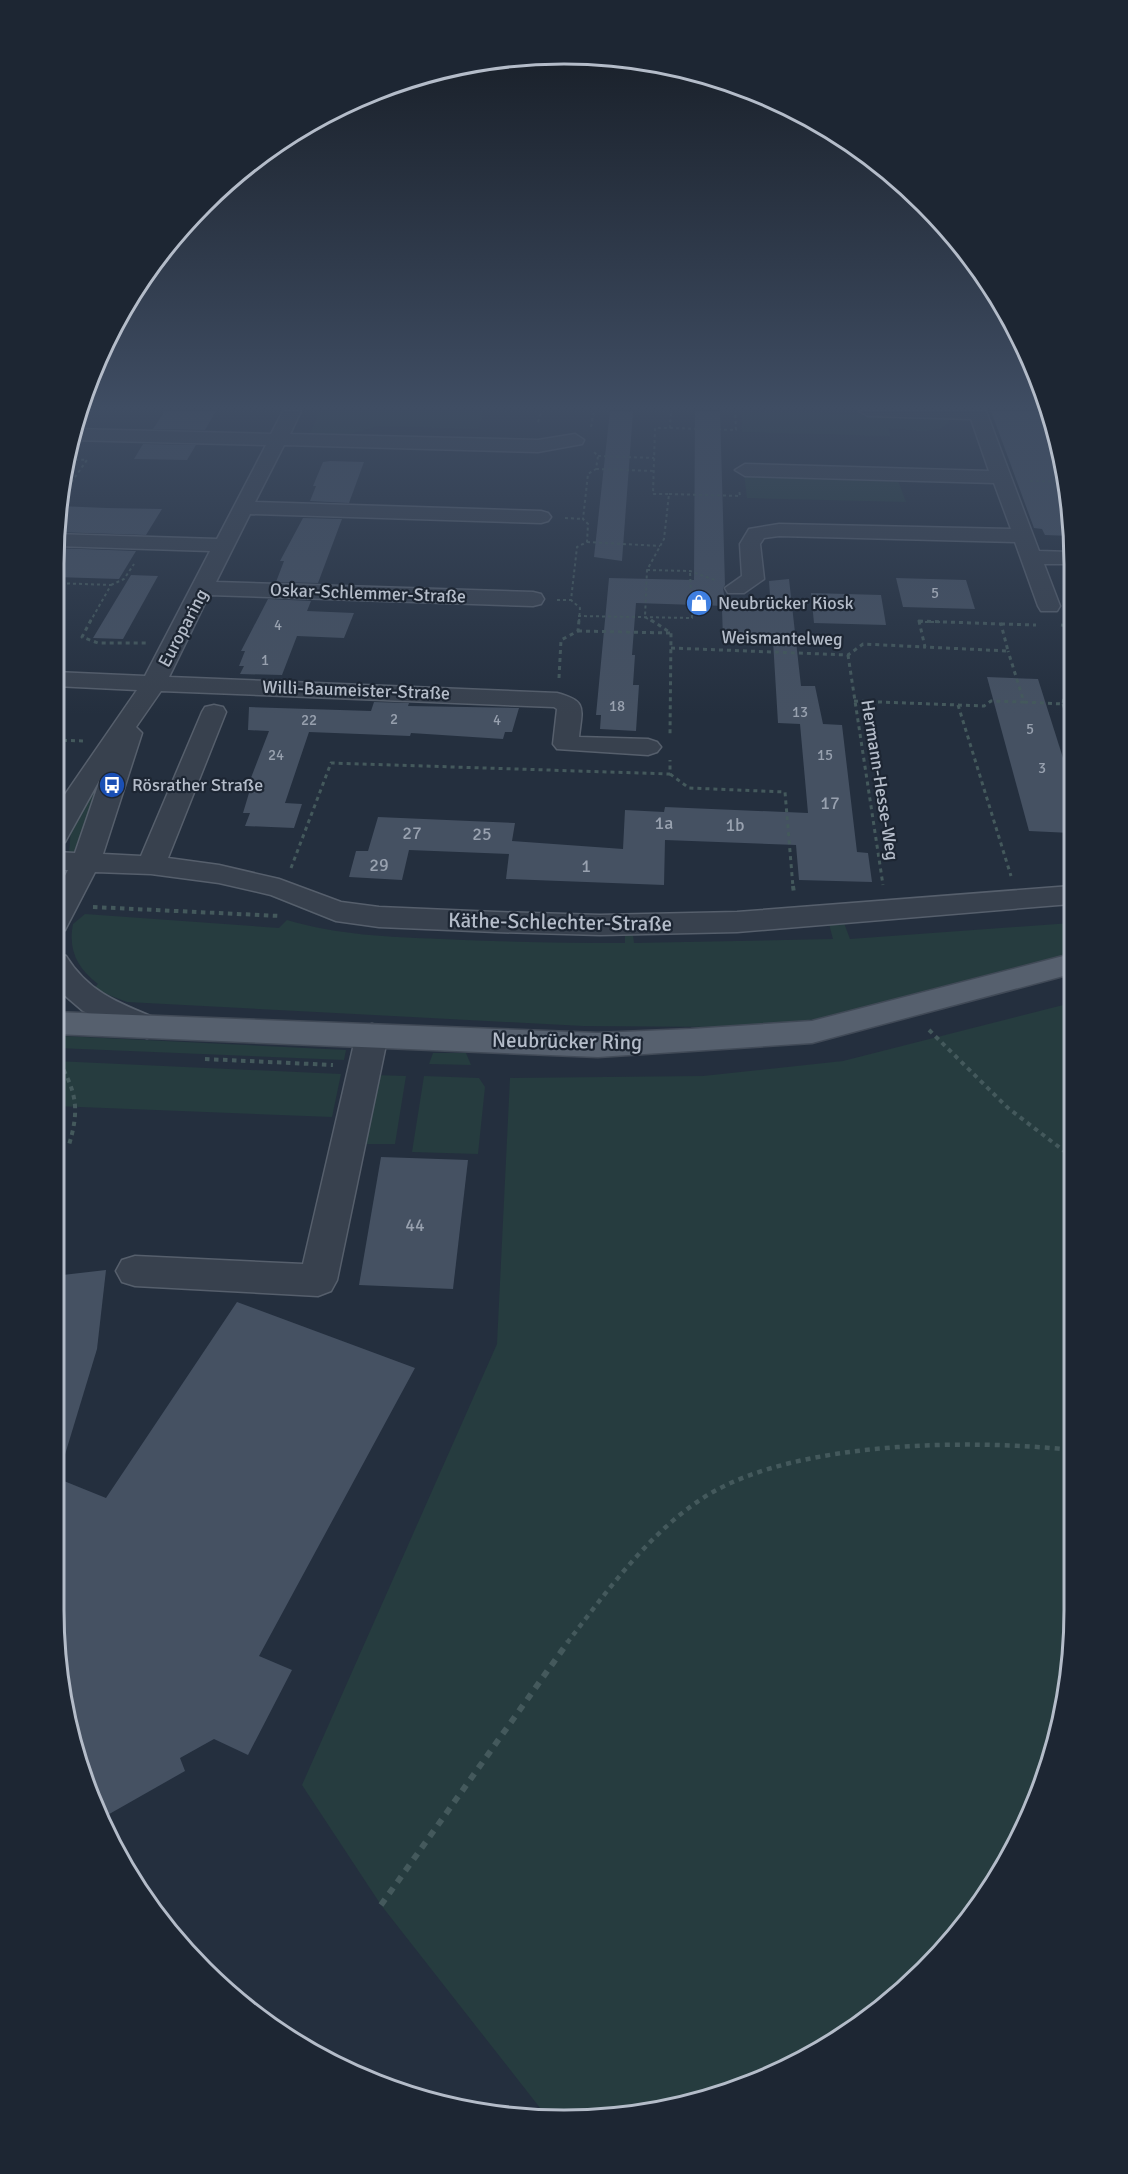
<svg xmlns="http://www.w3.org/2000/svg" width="1128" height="2174" font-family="Signika,sans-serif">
  <rect width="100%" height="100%" fill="#242f3e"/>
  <!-- green -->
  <g fill="#263c3f">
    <polygon points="320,411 483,411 479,429 379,426 342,436 309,435"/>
    <path d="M 741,411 L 947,416 L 949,422 C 939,436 904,429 889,428 L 890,436 L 742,432 Z"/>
    <polygon points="744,473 897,478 906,502 747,498"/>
    <polygon points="103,776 74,852 69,853 71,828 98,777"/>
    <path d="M 85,914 L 279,928 L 287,920 C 338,935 388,937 441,939 C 503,942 564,943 625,943 L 625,928 L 632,928 L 634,943 L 833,939 L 829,924 L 844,923 L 850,939 L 1071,923 L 1071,953 L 860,1012 L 791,1023 L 721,1027 L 583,1026 L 127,1002 L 93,989 L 98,984 C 77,968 68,950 73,924 Z"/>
    <polygon points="1071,1003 1073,1643 1057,1742 1022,1835 925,1970 790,2067 630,2116 544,2113 381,1905 302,1785 497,1344 510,1078 703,1076 843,1061"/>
    <polygon points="63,1036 346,1050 344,1060 57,1048"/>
    <polygon points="433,1053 466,1053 471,1065 429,1064"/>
    <polygon points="55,1061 341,1074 332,1117 55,1106"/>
    <polygon points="373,1075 406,1076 395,1144 360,1144"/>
    <polygon points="424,1076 479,1078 485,1087 478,1154 412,1152"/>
  </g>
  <!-- building -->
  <g fill="#455162">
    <polygon points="165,411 216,411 205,430 153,429"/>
    <polygon points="610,411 633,412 622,561 594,557"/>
    <polygon points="695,411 720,411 725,585 723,588 726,606 636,603 632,655 635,655 633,685 639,685 636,731 600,729 601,715 596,715 609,578 694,580"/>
    <polygon points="991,411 1046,411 1070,497 1070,536 1045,535 1042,529 1034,528"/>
    <polygon points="143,444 196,445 187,460 134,459"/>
    <polygon points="330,461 364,462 349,503 310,501 316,486 313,486 323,462"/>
    <polygon points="59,506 107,508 162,509 146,535 55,532"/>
    <polygon points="303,518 342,519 318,583 276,582 284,561 280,561"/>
    <polygon points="55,548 136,551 119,579 55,577"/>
    <polygon points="131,575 158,576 123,639 93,638"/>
    <polygon points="896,578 966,580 975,609 903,607"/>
    <polygon points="789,579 801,686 815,686 823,724 842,725 857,852 868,853 872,882 799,880 796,845 665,840 664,885 506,879 509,854 409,850 402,880 349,877 356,851 368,851 378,817 515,823 512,841 623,849 625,810 664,812 665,807 808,813 800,724 778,723 773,641 723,639 722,609 771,610 769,581"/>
    <polygon points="811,593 881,595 886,625 814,623"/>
    <polygon points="268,599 311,601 307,611 354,613 344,638 297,636 282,675 240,674 244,666 239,666 245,651 241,651"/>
    <polygon points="987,677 1038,679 1070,780 1071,833 1029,831"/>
    <polygon points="374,702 409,703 408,706 519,708 512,732 505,732 503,739 411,733 410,736 309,732 285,803 302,804 294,828 245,826 250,813 243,813 252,783 249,783 269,731 248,730 249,707 371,711"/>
    <polygon points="381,1157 468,1160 453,1289 359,1285"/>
    <polygon points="106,1270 97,1349 60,1471 54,1470 54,1276"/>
    <polygon points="237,1302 415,1368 259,1656 292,1670 248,1755 214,1739 180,1758 185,1771 104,1817 81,1774 54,1610 54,1477 106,1498"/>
  </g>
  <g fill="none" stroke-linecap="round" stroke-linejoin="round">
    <!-- minor casing -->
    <g stroke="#565f6c" stroke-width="3">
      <g id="minor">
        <path d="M 283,411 L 301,411 L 290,434 L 538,440 L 575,434 L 584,440 L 582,444 L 538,452 L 284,445 L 255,502 L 541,511 L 548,513 L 551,517 L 548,521 L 541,523 L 250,514 L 216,582 L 533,592 L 541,594 L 544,599 L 541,604 L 533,606 L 209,595 L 169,677 L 557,693 C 588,701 582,709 579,737 L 648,739 L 657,742 L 661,747 L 657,752 L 648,755 L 557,749 L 553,744 L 557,709 L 554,707 L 161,691 L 136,727 L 142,733 L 103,854 L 141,856 L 202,712 L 205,707 L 214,705 L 223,707 L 226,712 L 168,858 L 219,865 L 279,879 L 341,902 L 379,907 L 496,912 L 600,915 L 737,912 L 1071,886 L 1071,904 L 737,932 L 600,935 L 496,932 L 379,927 L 336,921 L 271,895 L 219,883 L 151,874 L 95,872 L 65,930 L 55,933 L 55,895 L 68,870 L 55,870 L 55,852 L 75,853 L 101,777 L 65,842 L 55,844 L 55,809 L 137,690 L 55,686 L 55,672 L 145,676 L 210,551 L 55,546 L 55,534 L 217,539 L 266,445 L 71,440 L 73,429 L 271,434 Z"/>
        <polygon points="859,411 986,411 1039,551 1070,552 1070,564 1044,564 1060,606 1057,611 1041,611 1038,606 1015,542 779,536 764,538 760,544 764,579 744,593 728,593 725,588 742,576 740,544 749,529 779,524 1011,529 994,483 745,476 735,470 745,464 989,471 971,419 868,416"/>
        <path d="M 55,953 L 66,956 C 89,993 119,1003 158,1019 L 163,1027 L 158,1035 L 147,1038 L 136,1035 L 83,1011 L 55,987 Z"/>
        <polygon points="372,1024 383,1027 388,1035 337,1280 331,1291 318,1296 135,1286 122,1282 116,1271 122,1260 135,1256 303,1264 356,1035 361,1027"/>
      </g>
    </g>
    <!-- major casing -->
    <g stroke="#414a57" stroke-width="3">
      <polygon id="major" points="1071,954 1071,974 812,1043 691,1051 598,1057 55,1034 55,1012 598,1033 691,1029 812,1021"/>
    </g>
    <!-- path-far4 -->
    <g stroke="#44595c" stroke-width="2" stroke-dasharray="3 3" stroke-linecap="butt">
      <polyline points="538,422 542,411"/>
      <polyline points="1008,424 1050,425"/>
      <polyline points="591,427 594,411"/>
      <polyline points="670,428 736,430 735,411"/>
      <polyline points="1050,453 1058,453"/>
      <polyline points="598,456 654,458"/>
      <polyline points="596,469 654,471"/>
      <polyline points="1030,481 1066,482"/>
      <polyline points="669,494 740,496 739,490"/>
      <polyline points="61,497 87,460 67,459"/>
      <polyline points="565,518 583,519"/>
      <polyline points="587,542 660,546"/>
      <polyline points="647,570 690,571 715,580"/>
      <polyline points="55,583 111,585 90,622"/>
      <polyline points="111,585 124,579 134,564"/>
      <polyline points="557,600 571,600"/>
      <polyline points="578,616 692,618 690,571"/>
      <polyline points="579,622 580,608 571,600 577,547 587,542 588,524 583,519 588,474 596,469 598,456 593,451"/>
      <polyline points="653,622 645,617 647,570 664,539 669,494 653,494 655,428 670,428 671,411"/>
      <polyline points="919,622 946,622"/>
    </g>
    <!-- path-far3 -->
    <g stroke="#44595c" stroke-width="3" stroke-dasharray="4 4" stroke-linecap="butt">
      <polyline points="91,620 82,637 98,643 146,643"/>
      <polyline points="651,620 671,633 670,735"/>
      <polygon points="919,621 1001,624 1008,651 925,647"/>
      <polyline points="1001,624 1036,625"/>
      <polyline points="1061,625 1070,626"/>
      <polyline points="578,631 670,633"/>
      <polyline points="671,648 848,655 863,644 925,647"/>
      <polyline points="848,655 883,885"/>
      <polyline points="559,678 561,640 578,631 579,620"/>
      <polyline points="854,701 984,706 991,701 1024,702 1008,651"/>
      <polyline points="1024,702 1063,704 1065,693 1070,693"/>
      <polyline points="1063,704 1070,724"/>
      <polyline points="958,705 1011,876"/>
      <polyline points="55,740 83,741"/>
      <polyline points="670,774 689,788 785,792 793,887"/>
      <polyline points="291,868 331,763 670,774 670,760"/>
    </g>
    <!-- path-far2 -->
    <g stroke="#44595c" stroke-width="4" stroke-dasharray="4.5 4.5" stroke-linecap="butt">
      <polyline points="793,886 794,893"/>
      <polyline points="93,907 280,916"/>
      <polyline points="929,1030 1008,1108 1072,1157"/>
      <path d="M 55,1054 C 76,1091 81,1107 68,1148"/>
      <polyline points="205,1059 333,1065"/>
    </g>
    <!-- path-far1 -->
    <path stroke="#44595c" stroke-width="4.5" stroke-dasharray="5 5" stroke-linecap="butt" d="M 567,1643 C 608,1590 652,1528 711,1493 C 801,1441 970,1439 1072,1450"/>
    <!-- path -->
    <polyline stroke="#44595c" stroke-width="6" stroke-dasharray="7 7" stroke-linecap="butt" points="381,1905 568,1642"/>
    <!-- minor -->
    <use href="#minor" fill="#38414e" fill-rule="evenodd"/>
    <!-- major -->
    <use href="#major" fill="#56606e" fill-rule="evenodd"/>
  </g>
  <!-- sky -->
  <linearGradient id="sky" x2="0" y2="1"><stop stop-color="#141a22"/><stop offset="0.57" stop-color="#3f4d63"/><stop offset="1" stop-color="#3f4d63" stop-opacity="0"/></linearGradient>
  <rect width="1128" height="715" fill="url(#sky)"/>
  <!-- icons -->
  <defs>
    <g id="shop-disc" transform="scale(1.35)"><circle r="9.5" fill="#3f7fe0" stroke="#1d2633"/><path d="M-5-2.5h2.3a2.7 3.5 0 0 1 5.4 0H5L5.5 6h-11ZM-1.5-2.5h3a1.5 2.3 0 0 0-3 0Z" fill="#fff"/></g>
    <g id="bus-disc" transform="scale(1.35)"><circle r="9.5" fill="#1a4fb4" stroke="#1d2633"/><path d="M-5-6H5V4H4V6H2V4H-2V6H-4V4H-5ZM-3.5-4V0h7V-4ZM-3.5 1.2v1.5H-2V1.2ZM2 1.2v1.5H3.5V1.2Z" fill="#fff"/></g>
  </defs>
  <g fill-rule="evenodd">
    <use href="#shop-disc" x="699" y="603"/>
    <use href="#bus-disc" x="112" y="785"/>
  </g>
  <g text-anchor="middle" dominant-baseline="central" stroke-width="4.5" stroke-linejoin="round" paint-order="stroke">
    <!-- far-number labels -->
    <g font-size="15" fill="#98a1af">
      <text x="935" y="593">5</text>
      <text x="278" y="625">4</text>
      <text x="265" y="660">1</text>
      <text x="617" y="706">18</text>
      <text x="800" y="712">13</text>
      <text x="394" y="719">2</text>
      <text x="309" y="720">22</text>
      <text x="497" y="720">4</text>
      <text x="1030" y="729">5</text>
      <text x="276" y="755">24</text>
      <text x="825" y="755">15</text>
      <text x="1042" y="768">3</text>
    </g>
    <!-- far-street labels -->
    <g font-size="18" fill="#b4bcc9" stroke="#1d2633">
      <text transform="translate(368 593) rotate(2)">Oskar-Schlemmer-Straße</text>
      <text transform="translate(183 628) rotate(-62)">Europaring</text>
      <text transform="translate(782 638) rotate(1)">Weismantelweg</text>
      <text transform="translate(356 690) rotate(2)">Willi-Baumeister-Straße</text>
      <text transform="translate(880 780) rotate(81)">Hermann-Hesse-Weg</text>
    </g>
    <!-- far-poi labels -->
    <g font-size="18" fill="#b4bcc9" stroke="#1d2633" text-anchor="start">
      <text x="718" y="603">Neubrücker Kiosk</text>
      <text x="132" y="785">Rösrather Straße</text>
    </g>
    <!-- number labels -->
    <g font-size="18" fill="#98a1af">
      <text x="830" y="803">17</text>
      <text x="664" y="823">1a</text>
      <text x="735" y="825">1b</text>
      <text x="412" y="833">27</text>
      <text x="482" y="834">25</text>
      <text x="379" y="865">29</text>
      <text x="586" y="866">1</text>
      <text x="415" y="1225">44</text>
    </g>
    <!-- street labels -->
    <g font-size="21" fill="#b4bcc9" stroke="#1d2633">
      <text transform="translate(560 922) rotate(1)">Käthe-Schlechter-Straße</text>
      <text transform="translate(567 1041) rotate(1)">Neubrücker Ring</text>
    </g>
  </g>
  <!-- crop -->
  <path d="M0 0H1128V2174H0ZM564 64H564A500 500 0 0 1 1064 564V1610A500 500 0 0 1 564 2110H564A500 500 0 0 1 64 1610V564A500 500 0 0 1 564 64Z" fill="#1d2633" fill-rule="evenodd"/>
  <path fill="none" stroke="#b4bcc9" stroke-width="3" d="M564 64H564A500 500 0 0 1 1064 564V1610A500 500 0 0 1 564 2110H564A500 500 0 0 1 64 1610V564A500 500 0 0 1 564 64Z"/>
</svg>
